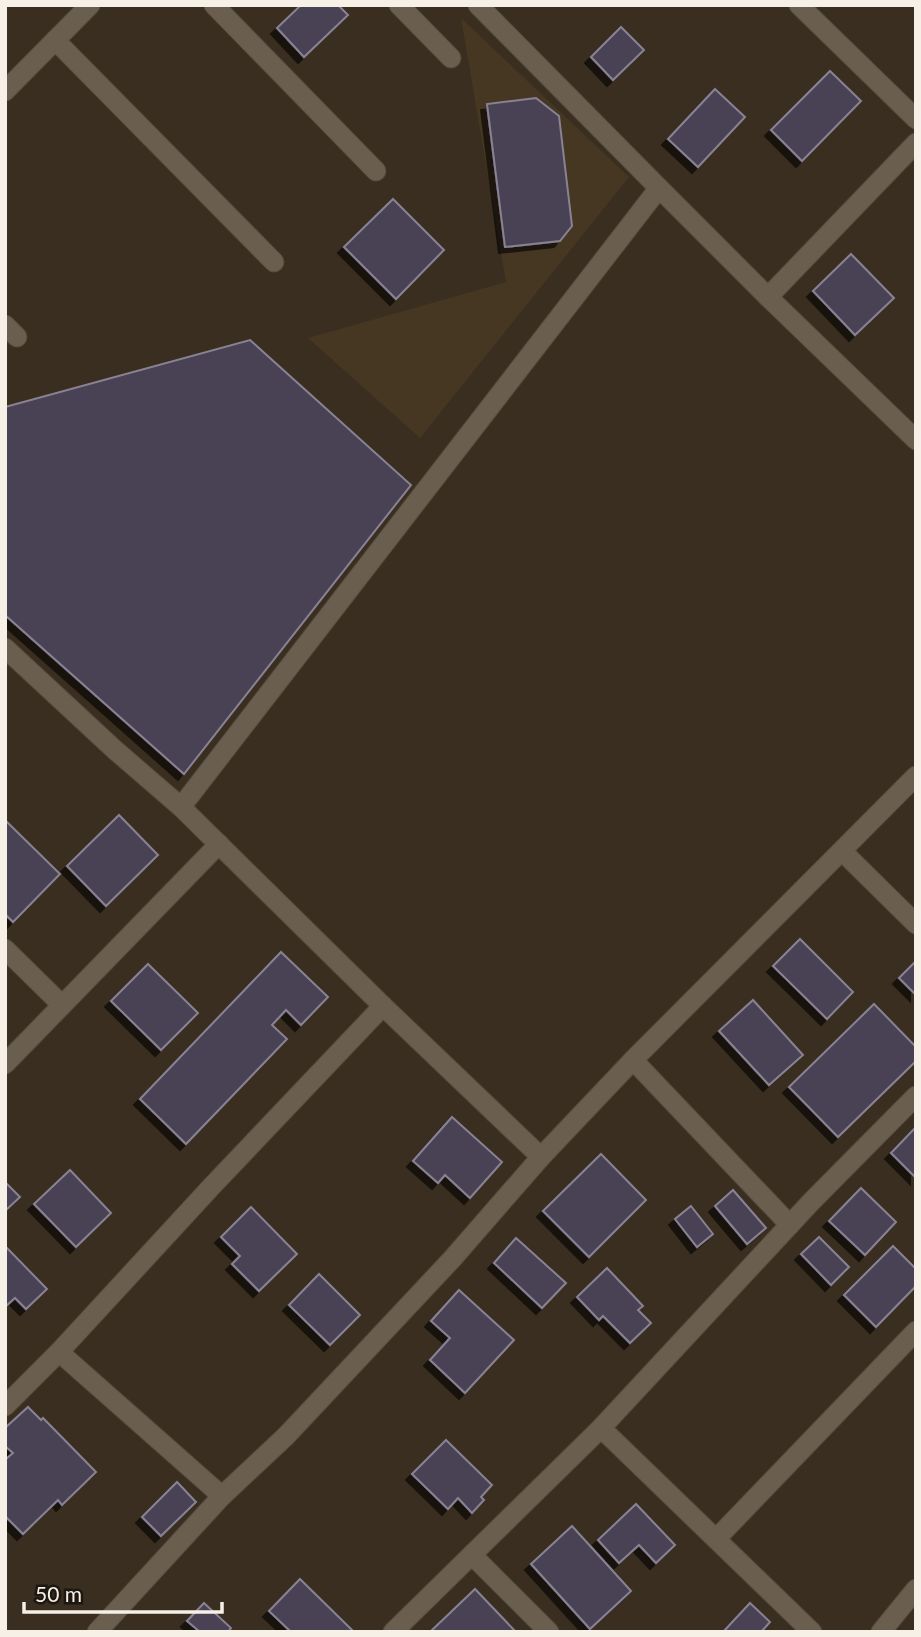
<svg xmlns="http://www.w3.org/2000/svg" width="921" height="1637" font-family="Lato,sans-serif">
  <defs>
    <filter id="shadow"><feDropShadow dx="-6" dy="6" stdDeviation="0" flood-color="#0009"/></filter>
  </defs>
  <rect width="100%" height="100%" fill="#392e1f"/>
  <!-- built -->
  <polygon fill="#463722" points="461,18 629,177 420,438 308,338 506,282"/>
  <!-- building -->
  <g fill="#4a4354" stroke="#898294" stroke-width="2" filter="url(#shadow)">
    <polygon points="301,5 338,5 348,15 304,57 277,28"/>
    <polygon points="621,27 644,50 613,80 591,57"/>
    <polygon points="830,71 861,101 802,161 771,130"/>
    <polygon points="715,89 745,117 698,167 668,139"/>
    <polygon points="536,98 559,116 572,226 560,241 505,247 487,104"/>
    <polygon points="393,199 444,250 396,299 344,247"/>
    <polygon points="851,254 894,298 855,335 813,291"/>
    <polygon points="250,340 411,485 184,774 5,615 5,407"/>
    <polygon points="119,815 158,855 106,906 67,866"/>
    <polygon points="5,820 60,874 13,922 5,914"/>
    <polygon points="800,939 853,992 827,1019 773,966"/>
    <polygon points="281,952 328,997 301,1025 286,1010 272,1025 287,1039 186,1144 140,1099"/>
    <polygon points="916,961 916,995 899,978"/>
    <polygon points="148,964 198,1013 161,1050 111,1001"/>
    <polygon points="753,1000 803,1055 769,1085 719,1031"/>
    <polygon points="874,1004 916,1047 916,1061 838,1137 789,1087"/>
    <polygon points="452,1117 502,1162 470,1198 445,1175 438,1183 413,1161"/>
    <polygon points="916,1127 916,1178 891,1153"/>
    <polygon points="601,1154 646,1200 589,1257 543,1211"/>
    <polygon points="70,1170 111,1213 76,1247 34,1204"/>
    <polygon points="5,1182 20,1197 5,1211"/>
    <polygon points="861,1188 896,1222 865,1255 829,1221"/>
    <polygon points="733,1190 766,1228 747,1244 715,1206"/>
    <polygon points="691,1206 713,1234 697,1247 675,1219"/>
    <polygon points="251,1207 297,1254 259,1291 232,1264 240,1256 221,1237"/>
    <polygon points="819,1237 849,1267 831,1285 801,1254"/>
    <polygon points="516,1238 566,1283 542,1308 494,1263"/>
    <polygon points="5,1246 47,1289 26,1309 15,1298 5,1307"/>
    <polygon points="893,1246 916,1269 916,1286 876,1327 844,1295"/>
    <polygon points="607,1268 643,1306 638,1310 651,1323 630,1343 603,1316 599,1320 577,1297"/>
    <polygon points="319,1274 360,1315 330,1345 289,1305"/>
    <polygon points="459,1290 514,1340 465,1393 430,1360 450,1338 431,1321"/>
    <polygon points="28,1407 41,1420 43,1418 96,1472 62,1505 58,1500 23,1534 5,1516 5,1460 13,1453 5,1446 5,1428"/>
    <polygon points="446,1440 492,1485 481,1497 484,1500 472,1513 458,1498 448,1509 412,1474"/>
    <polygon points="177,1482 196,1502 161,1536 142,1517"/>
    <polygon points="636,1504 675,1545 656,1563 639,1545 619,1563 598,1540"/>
    <polygon points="572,1526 631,1591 590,1629 531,1564"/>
    <polygon points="300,1579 352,1630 351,1632 291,1632 269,1611"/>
    <polygon points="475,1589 516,1632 430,1632"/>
    <polygon points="204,1603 231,1628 228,1632 200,1632 187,1621"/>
    <polygon points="750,1603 770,1622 761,1632 723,1632"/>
  </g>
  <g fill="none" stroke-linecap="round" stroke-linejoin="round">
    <!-- minor casing -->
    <g stroke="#544a3e" stroke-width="21">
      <g id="minor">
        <polyline points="214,5 376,171"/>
        <polyline points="399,5 451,58"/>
        <polyline points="478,5 659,188"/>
        <polyline points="799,5 916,119"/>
        <polyline points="55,40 274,262"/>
        <polyline points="5,91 90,5"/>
        <polyline points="768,297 916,143"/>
        <polyline points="5,325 17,337"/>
        <polyline points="5,648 115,750 181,807 383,1006 541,1157"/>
        <polyline points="181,807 659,188 768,297 916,440"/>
        <polyline points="842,851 916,924"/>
        <polyline points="5,949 62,1005"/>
        <polyline points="633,1060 790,1225"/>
        <polyline points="5,1064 219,844"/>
        <polyline points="59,1352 222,1496"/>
        <polyline points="5,1406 59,1352 212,1186 383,1006"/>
        <polyline points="601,1428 812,1632"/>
        <polyline points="716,1539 916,1331"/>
        <polyline points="472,1555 549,1632"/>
        <polyline points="97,1632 222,1496 286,1436 363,1354 453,1258 541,1157 633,1060 916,776"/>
        <polyline points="393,1632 601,1428 811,1202 916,1096"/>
        <polyline points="881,1632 916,1589"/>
      </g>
    </g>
    <!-- minor -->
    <use href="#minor" stroke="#6a5f4f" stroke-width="19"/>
  </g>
  <!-- border -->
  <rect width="921" height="1637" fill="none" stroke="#f7f0e7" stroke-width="14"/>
  <!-- scale -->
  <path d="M24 1602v10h198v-10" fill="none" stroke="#f7f0e7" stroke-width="3.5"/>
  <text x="35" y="1602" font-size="21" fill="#f7f0e7" stroke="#1c1711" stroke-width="5" paint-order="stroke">50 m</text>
</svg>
